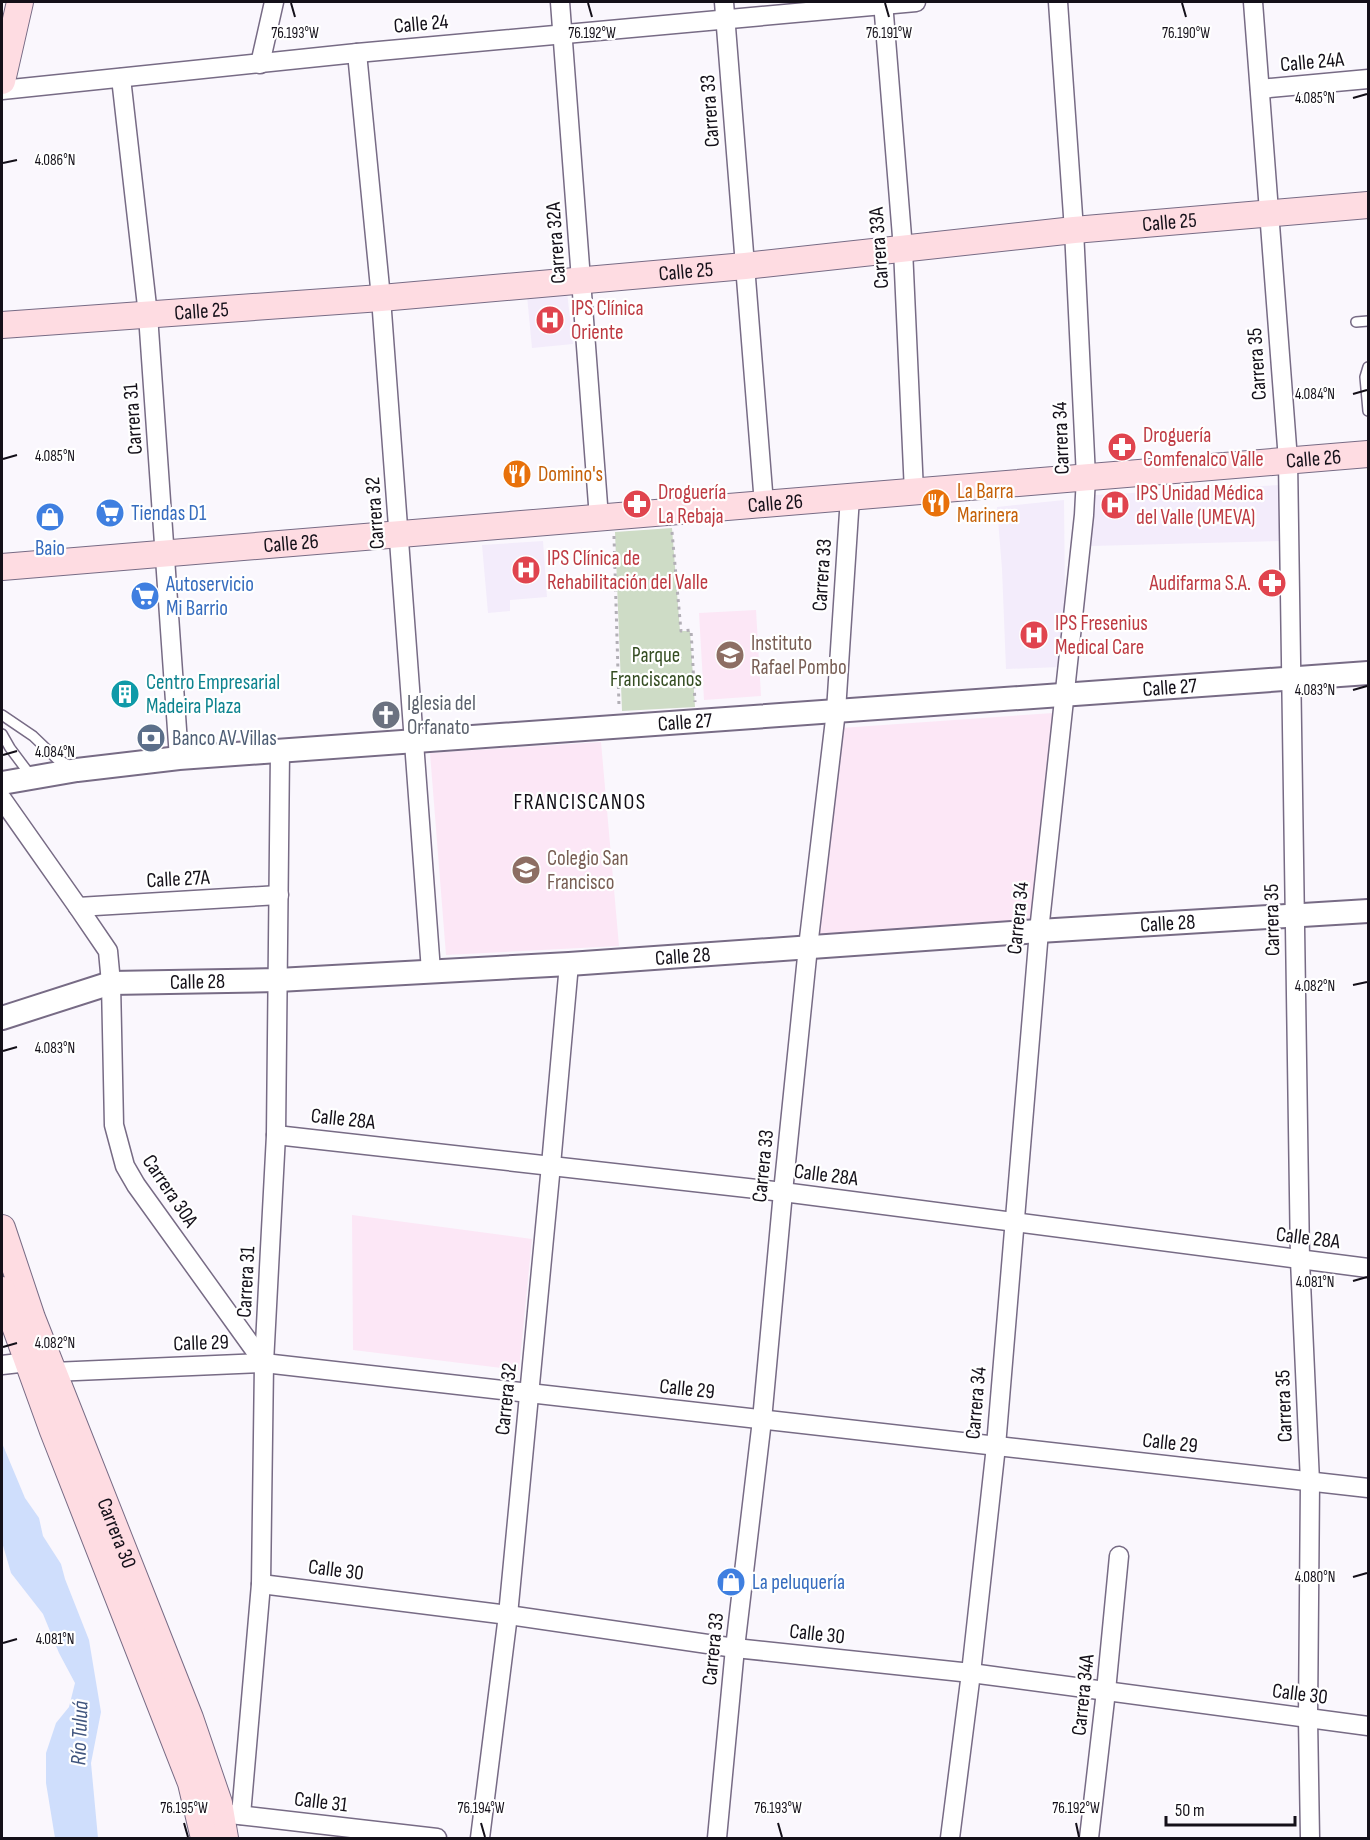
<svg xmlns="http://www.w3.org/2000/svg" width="1370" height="1840" font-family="'Sofia Sans Condensed',sans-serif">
  <rect width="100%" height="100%" fill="#faf7fd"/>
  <!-- built -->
  <g fill="#f3ecfb">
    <polygon points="567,292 573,344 532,348 527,296"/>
    <polygon points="1281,485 1282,541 1091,546 1094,495"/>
    <polygon points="1064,500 1065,600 1061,667 1006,669 1002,569 997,507"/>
    <polygon points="543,541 547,597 510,600 510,611 488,613 482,545"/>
  </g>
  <!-- education -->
  <g fill="#fce7f6">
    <polygon points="756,610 761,696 704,700 699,613"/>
    <polygon points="1053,713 1031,925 819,937 841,728"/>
    <polygon points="601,742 619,946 446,955 430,753"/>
    <polygon points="352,1215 532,1239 519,1370 353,1350"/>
  </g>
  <!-- green -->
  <polygon fill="#cedcc6" points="672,528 680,631 690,631 695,707 622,711 615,532"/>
  <!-- water -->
  <polygon fill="#cfdefc" points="2,1443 25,1498 39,1518 43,1536 61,1564 65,1579 89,1640 101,1712 91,1763 98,1838 55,1838 46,1783 46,1753 56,1723 69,1707 75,1683 59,1653 43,1614 11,1573 2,1542"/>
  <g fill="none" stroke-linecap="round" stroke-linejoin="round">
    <!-- service casing -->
    <g stroke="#776b85" stroke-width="12">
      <g id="service">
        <polyline points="1356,322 1368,321"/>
        <polyline points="1368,367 1365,377 1368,411"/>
        <polyline points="2,715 33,736 57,759 72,767"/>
        <polyline points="2,734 10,748 31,776"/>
      </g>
    </g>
    <!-- minor casing -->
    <g stroke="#776b85" stroke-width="21">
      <g id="minor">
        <polyline points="560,2 599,518"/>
        <polyline points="724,2 764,504"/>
        <polyline points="883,2 903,249 914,492"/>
        <polyline points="1253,2 1288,460 1300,1260 1310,1482 1308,1718 1310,1838"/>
        <polyline points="357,53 381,298 431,971"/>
        <polyline points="260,64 274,2"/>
        <polyline points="121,78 148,315 179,758"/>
        <polyline points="1260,89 1368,79"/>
        <polyline points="2,90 357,53 916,2"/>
        <polyline points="2,799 78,907 108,951 111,983 114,1125 125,1166 136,1185 264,1363"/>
        <polyline points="78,907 279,895"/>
        <polyline points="276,1135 783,1192 1368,1268"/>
        <polyline points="2,1365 28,1362 53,1372 264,1363 1368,1488"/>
        <polyline points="261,1584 508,1615 735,1648 971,1673 1368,1726"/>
        <polyline points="230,1814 437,1838"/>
        <polyline points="241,1815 261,1584 264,1363 276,1135 280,751"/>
        <polyline points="480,1838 508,1615 551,1165 569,964"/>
        <polyline points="717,1838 735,1648 762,1420 783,1192 808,947 836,711 850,497"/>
        <polyline points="950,1838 971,1673 996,1446 1039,931 1084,515 1086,477 1074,230 1058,2"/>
        <polyline points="1089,1838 1106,1691 1119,1556"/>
      </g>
    </g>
    <!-- tertiary casing -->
    <g stroke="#776b85" stroke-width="26">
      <g id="tertiary">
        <path id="s1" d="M 2,783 L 77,770 L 179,758 L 1368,673"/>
        <path id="s2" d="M 2,1018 L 111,983 L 278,980 L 569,964 L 1039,931 L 1368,911"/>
      </g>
    </g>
    <!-- secondary casing -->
    <g stroke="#776b85" stroke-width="28">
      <g id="secondary">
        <polyline points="2,81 20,2"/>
        <path id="s3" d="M 2,325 L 381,298 L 745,266 L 1074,230 L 1368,205"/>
        <path id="s4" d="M 2,567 L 1368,454"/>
        <path id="s5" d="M 2,1228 L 32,1318 L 190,1718 L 219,1803 L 225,1838"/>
        <polyline points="2,1290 53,1431 191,1783 204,1838"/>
      </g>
    </g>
    <!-- path -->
    <g stroke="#b2afb6" stroke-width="3" stroke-dasharray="3 4.5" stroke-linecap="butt">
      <polyline points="672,532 681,631 691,630 695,702"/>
      <polyline points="614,536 619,706"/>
    </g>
    <!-- service -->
    <use href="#service" stroke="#fff" stroke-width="9"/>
    <!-- minor -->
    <use href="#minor" stroke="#fff" stroke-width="18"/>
    <!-- tertiary -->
    <use href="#tertiary" stroke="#fff" stroke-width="22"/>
    <!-- secondary -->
    <use href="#secondary" stroke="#fedce2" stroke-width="26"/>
  </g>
  <!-- ticks -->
  <path fill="none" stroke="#141019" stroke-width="2" d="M 291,3 L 295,17M 588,3 L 592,17M 885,3 L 889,17M 1182,3 L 1186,17M 1353,98 L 1367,94M 3,163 L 17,160M 1353,394 L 1367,390M 3,459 L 17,455M 1353,690 L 1367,686M 3,755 L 17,751M 1353,985 L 1367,982M 3,1051 L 17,1047M 1353,1281 L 1367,1277M 3,1347 L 17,1343M 1353,1577 L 1367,1573M 3,1643 L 17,1639M 184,1823 L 188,1837M 481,1823 L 485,1837M 778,1823 L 782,1837M 1076,1823 L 1079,1837"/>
  <!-- icons -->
  <defs>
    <g id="hospital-disc" transform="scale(1.5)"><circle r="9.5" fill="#e0444e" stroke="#fff"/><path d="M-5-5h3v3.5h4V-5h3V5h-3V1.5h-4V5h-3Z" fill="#fff"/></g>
    <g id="pharmacy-disc" transform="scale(1.5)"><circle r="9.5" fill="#e0444e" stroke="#fff"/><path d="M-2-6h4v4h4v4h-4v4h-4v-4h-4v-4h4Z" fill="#fff"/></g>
    <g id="restaurant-disc" transform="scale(1.5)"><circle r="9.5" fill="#e8710a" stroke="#fff"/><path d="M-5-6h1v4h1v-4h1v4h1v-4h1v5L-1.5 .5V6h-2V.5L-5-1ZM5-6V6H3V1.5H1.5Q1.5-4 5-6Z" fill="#fff"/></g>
    <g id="supermarket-disc" transform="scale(1.5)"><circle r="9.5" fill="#3f7fe0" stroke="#fff"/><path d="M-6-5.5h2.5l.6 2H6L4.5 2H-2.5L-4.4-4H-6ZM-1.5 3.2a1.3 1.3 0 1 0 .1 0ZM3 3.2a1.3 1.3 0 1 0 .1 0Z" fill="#fff"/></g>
    <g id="shop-disc" transform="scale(1.5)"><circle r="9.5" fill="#3f7fe0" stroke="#fff"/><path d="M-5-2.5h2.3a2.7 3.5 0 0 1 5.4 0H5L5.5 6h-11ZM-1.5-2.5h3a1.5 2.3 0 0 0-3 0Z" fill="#fff"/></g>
    <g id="school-disc" transform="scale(1.5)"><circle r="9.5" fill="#8d6e63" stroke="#fff"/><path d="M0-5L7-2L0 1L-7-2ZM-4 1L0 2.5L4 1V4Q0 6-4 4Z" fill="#fff"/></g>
    <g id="building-disc" transform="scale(1.5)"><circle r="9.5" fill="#0f9aa8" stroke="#fff"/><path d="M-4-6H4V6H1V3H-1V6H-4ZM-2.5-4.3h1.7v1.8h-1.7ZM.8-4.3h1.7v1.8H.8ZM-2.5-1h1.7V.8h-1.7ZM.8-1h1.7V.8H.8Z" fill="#fff"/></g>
    <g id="church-disc" transform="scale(1.5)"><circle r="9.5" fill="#6b7280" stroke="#fff"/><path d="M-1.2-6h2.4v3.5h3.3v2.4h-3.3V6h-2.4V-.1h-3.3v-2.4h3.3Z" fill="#fff"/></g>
    <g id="bank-disc" transform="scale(1.5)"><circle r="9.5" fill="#5c6f8a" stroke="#fff"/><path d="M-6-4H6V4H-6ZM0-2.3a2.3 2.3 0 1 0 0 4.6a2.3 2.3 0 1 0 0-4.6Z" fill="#fff"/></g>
  </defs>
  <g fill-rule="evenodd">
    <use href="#hospital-disc" x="550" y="320"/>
    <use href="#pharmacy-disc" x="1122" y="447"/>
    <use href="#restaurant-disc" x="517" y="474"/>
    <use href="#restaurant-disc" x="936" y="503"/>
    <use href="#pharmacy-disc" x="637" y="504"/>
    <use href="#hospital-disc" x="1115" y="505"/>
    <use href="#supermarket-disc" x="110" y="513"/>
    <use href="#shop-disc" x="50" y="517"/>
    <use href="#hospital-disc" x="526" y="570"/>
    <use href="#pharmacy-disc" x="1272" y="583"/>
    <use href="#supermarket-disc" x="145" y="596"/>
    <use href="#hospital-disc" x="1034" y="635"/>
    <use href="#school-disc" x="730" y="655"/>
    <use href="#building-disc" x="125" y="694"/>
    <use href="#church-disc" x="386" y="715"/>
    <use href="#bank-disc" x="151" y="738"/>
    <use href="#school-disc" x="526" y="870"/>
    <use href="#shop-disc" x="731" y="1582"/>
  </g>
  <g text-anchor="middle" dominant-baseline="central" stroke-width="4.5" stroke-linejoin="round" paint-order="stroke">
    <!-- street labels -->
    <g font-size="21" fill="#141019" stroke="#fff">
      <text transform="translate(421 24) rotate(-5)">Calle 24</text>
      <text transform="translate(1312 62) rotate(-5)">Calle 24A</text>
      <text transform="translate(710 111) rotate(-94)">Carrera 33</text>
      <text stroke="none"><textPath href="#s3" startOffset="1172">Calle 25</textPath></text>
      <text transform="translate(556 243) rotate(-94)">Carrera 32A</text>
      <text transform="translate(879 248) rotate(-94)">Carrera 33A</text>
      <text stroke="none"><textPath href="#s3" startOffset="686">Calle 25</textPath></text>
      <text stroke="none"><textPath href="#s3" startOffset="200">Calle 25</textPath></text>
      <text transform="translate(1257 364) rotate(-94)">Carrera 35</text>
      <text transform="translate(133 419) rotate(-94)">Carrera 31</text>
      <text transform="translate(1061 438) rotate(-92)">Carrera 34</text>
      <text stroke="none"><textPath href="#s4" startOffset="1316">Calle 26</textPath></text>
      <text stroke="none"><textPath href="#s4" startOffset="776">Calle 26</textPath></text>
      <text transform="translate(375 513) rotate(-94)">Carrera 32</text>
      <text stroke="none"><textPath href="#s4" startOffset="290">Calle 26</textPath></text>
      <text transform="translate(822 575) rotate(-86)">Carrera 33</text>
      <text stroke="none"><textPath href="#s1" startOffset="1172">Calle 27</textPath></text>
      <text stroke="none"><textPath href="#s1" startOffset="686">Calle 27</textPath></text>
      <text transform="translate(178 879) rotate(-3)">Calle 27A</text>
      <text transform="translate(1018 918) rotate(-84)">Carrera 34</text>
      <text transform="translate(1272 920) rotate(-91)">Carrera 35</text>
      <text stroke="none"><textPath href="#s2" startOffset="1173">Calle 28</textPath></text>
      <text stroke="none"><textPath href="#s2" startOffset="687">Calle 28</textPath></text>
      <text stroke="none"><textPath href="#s2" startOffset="201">Calle 28</textPath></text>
      <text transform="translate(343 1119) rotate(6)">Calle 28A</text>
      <text transform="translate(763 1166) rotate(-84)">Carrera 33</text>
      <text transform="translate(826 1175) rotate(7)">Calle 28A</text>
      <text transform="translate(170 1191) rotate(56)">Carrera 30A</text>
      <text transform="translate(1308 1238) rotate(7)">Calle 28A</text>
      <text transform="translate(246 1282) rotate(-87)">Carrera 31</text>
      <text transform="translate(201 1343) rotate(-2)">Calle 29</text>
      <text transform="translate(687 1389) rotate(6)">Calle 29</text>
      <text transform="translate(506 1399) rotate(-84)">Carrera 32</text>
      <text transform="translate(976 1403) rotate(-85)">Carrera 34</text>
      <text transform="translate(1284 1406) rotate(-92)">Carrera 35</text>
      <text transform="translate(1170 1443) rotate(6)">Calle 29</text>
      <text stroke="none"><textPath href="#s5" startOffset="326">Carrera 30</textPath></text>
      <text transform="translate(336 1570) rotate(7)">Calle 30</text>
      <text transform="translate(817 1634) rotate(6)">Calle 30</text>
      <text transform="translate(713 1649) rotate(-84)">Carrera 33</text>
      <text transform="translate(1300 1694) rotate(7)">Calle 30</text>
      <text transform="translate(1083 1695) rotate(-84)">Carrera 34A</text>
      <text transform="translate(321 1802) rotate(7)">Calle 31</text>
    </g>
    <!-- health labels -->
    <g font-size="21" fill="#be3a42" stroke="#fff" text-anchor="start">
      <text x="571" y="308">IPS Clínica<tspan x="571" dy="24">Oriente</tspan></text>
      <text x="1143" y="435">Droguería<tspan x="1143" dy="24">Comfenalco Valle</tspan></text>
      <text x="658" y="492">Droguería<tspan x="658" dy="24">La Rebaja</tspan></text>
      <text x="1136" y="493">IPS Unidad Médica<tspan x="1136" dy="24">del Valle (UMEVA)</tspan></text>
      <text x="547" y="558">IPS Clínica de<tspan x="547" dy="24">Rehabilitación del Valle</tspan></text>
      <text x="1251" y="583" text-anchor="end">Audifarma S.A.</text>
      <text x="1055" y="623">IPS Fresenius<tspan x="1055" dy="24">Medical Care</tspan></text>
    </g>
    <!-- food labels -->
    <g font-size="21" fill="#c56008" stroke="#fff" text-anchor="start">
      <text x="538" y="474">Domino's</text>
      <text x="957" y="491">La Barra<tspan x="957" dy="24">Marinera</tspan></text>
    </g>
    <!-- shop labels -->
    <g font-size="21" fill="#366cbe" stroke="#fff" text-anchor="start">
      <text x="131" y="513">Tiendas D1</text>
      <text x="50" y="548" text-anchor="middle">Baio</text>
      <text x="166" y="584">Autoservicio<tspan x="166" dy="24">Mi Barrio</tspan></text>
      <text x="752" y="1582">La peluquería</text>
    </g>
    <!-- education labels -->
    <g font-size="21" fill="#785e54" stroke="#fff" text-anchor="start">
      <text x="751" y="643">Instituto<tspan x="751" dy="24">Rafael Pombo</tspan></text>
      <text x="547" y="858">Colegio San<tspan x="547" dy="24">Francisco</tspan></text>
    </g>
    <!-- park labels -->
    <g font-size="21" fill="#354d22" stroke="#fff">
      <text x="656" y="655">Parque<tspan x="656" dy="24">Franciscanos</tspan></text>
    </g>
    <!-- culture labels -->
    <g font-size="21" fill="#0d838f" stroke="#fff" text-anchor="start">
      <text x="146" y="682">Centro Empresarial<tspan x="146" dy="24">Madeira Plaza</tspan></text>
    </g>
    <!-- worship labels -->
    <g font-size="21" fill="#5b616d" stroke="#fff" text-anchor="start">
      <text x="407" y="703">Iglesia del<tspan x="407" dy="24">Orfanato</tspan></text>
    </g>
    <!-- service labels -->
    <g font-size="21" fill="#4e5e75" stroke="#fff" text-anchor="start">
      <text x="172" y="738">Banco AV Villas</text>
    </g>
    <!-- neighbourhood labels -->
    <g font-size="22" letter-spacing="1.5" fill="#141019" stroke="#fff">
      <text x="580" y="802">FRANCISCANOS</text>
    </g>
    <!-- water labels -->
    <g font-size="22" font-style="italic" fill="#40557e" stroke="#fff">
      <text transform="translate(80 1733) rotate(-88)">Río Tuluá</text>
    </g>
  </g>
  <g font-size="15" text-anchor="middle" fill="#141019" stroke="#fff" stroke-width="4.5" stroke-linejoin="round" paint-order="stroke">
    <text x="295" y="38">76.193°W</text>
    <text x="592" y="38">76.192°W</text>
    <text x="1186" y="38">76.190°W</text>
    <text x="889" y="38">76.191°W</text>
    <text x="1315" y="103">4.085°N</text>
    <text x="55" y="165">4.086°N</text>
    <text x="1315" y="399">4.084°N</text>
    <text x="55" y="461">4.085°N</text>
    <text x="1315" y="695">4.083°N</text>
    <text x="55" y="757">4.084°N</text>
    <text x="1315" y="991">4.082°N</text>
    <text x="55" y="1053">4.083°N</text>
    <text x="1315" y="1287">4.081°N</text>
    <text x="55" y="1348">4.082°N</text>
    <text x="1315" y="1582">4.080°N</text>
    <text x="55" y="1644">4.081°N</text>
    <text x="184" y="1813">76.195°W</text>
    <text x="481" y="1813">76.194°W</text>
    <text x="778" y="1813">76.193°W</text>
    <text x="1076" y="1813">76.192°W</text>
  </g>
  <!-- border -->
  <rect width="1370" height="1840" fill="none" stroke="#141019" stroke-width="6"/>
  <!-- scale -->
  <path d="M1166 1816v9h129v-9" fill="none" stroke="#141019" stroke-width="3"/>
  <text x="1175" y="1816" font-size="18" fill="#141019" stroke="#ffffff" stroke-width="4.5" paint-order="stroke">50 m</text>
</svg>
